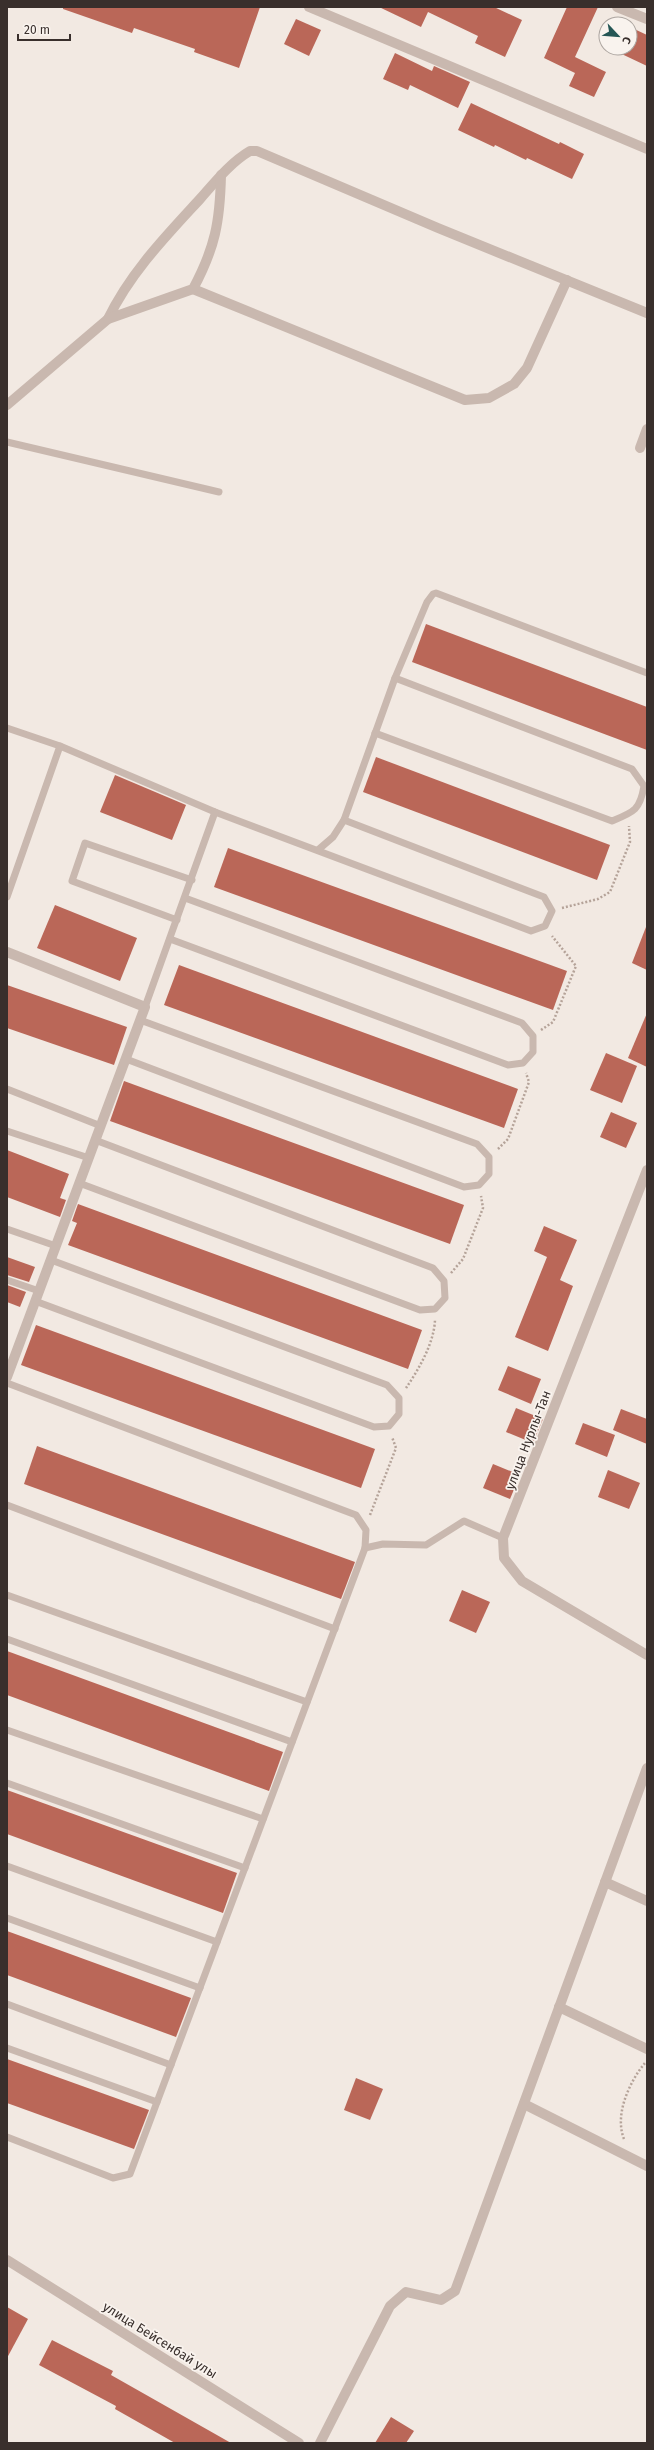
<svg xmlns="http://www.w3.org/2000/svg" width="654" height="2450" font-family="'Fira Sans',sans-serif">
  <rect width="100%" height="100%" fill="#f2e9e2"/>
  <!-- building -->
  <g fill="#ba6758">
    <polygon points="63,7 260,7 239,68 194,52 195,49 134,28 132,33 63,9"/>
    <polygon points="379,7 494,7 522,20 505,57 475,43 478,36 428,12 421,27"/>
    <polygon points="567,7 598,7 575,57 606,72 594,97 569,86 575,73 544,58"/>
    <polygon points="296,19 321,30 309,56 284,44"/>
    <polygon points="630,27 647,35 647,66 609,48 630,48"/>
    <polygon points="395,53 432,71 434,66 470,82 458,108 410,85 408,90 383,79"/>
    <polygon points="471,103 559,144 560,142 584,154 572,179 527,158 526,160 495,145 494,147 458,130"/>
    <polygon points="426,624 647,707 647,750 412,662"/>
    <polygon points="376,757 610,845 597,880 363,792"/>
    <polygon points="115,775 186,805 172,840 100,812"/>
    <polygon points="228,848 567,971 553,1010 214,887"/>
    <polygon points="55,905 137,938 120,981 37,948"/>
    <polygon points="646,927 647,927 647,970 632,963"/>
    <polygon points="179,965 518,1089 504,1128 164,1005"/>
    <polygon points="7,985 127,1027 114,1065 7,1028"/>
    <polygon points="647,1013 647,1067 628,1058"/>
    <polygon points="606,1053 637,1066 622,1103 590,1090"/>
    <polygon points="124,1081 464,1205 450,1244 110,1121"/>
    <polygon points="611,1112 637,1123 626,1148 600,1137"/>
    <polygon points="7,1150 69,1174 60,1198 66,1200 60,1217 7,1197"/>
    <polygon points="78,1204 422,1330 408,1369 68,1245 77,1223 72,1221"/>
    <polygon points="544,1226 577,1240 560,1280 573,1286 548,1351 515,1337 547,1257 534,1251"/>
    <polygon points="7,1257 35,1267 29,1282 7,1275"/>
    <polygon points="7,1285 26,1292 20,1307 7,1302"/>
    <polygon points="36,1325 375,1449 361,1488 21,1365"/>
    <polygon points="508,1366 541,1379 531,1404 498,1390"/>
    <polygon points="516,1408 543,1419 533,1443 506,1432"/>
    <polygon points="621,1409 647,1419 647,1444 613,1430"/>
    <polygon points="583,1423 615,1435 607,1457 575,1444"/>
    <polygon points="37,1446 355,1562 341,1599 24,1484"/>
    <polygon points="493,1464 520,1475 510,1499 483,1488"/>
    <polygon points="608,1470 640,1483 629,1509 598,1497"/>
    <polygon points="462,1590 490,1602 476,1633 449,1621"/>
    <polygon points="7,1651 283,1752 269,1791 7,1695"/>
    <polygon points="7,1790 237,1873 223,1913 7,1834"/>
    <polygon points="7,1931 191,1998 176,2037 7,1975"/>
    <polygon points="7,2059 149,2110 134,2149 7,2103"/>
    <polygon points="356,2078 383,2089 370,2120 344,2110"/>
    <polygon points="7,2307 28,2319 7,2358"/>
    <polygon points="52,2340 113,2371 111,2375 231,2443 175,2443 115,2409 116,2406 39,2365"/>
    <polygon points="391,2417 414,2431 406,2443 375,2443"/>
  </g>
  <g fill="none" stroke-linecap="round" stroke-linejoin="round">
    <!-- path -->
    <g stroke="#b5a399" stroke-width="2.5" stroke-dasharray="2 2" stroke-linecap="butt">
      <polyline points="562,908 598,899 610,892 630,842 629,826"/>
      <polyline points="541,1030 553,1022 576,966 552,936"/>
      <polyline points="498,1149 508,1139 529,1082 526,1073"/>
      <polyline points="451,1273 463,1259 483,1208 481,1196"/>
      <path d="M 406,1388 C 419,1369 434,1343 435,1320"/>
      <polyline points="370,1515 396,1448 392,1437"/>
      <path d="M 624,2139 C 614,2114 630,2081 645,2063"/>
    </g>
    <!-- service -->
    <g stroke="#c9b8af" stroke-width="7">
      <polyline points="7,442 219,492"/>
      <polyline points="7,728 60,746 215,812 531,931 545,926 552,911 544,897 344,820"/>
      <path d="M 375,733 L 612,821 C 634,812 640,810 644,786 L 632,769 L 395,678"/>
      <polyline points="318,850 333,837 344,820 395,678 427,602 433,594 436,593 647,673"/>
      <polyline points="7,897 60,746"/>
      <polyline points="177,920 72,881 85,843 192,880"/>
      <polyline points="170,939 508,1065 523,1063 533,1052 533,1036 522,1023 185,898"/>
      <polyline points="145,1007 215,812"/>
      <polyline points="126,1059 464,1187 479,1185 489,1174 489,1157 477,1144 140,1020"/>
      <polyline points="7,1089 101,1126"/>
      <polyline points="7,1131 89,1158"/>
      <polyline points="79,1183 420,1310 435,1309 445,1298 444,1281 433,1268 95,1140"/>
      <polyline points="7,1229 56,1246"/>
      <polyline points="7,1280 39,1291"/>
      <polyline points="35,1301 374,1427 389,1426 399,1414 399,1398 387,1385 51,1260"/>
      <polyline points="7,1383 356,1515 366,1530 365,1548 130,2174 113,2178 7,2137"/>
      <polyline points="7,1505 335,1629"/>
      <polyline points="365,1548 383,1544 426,1545 464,1521 503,1538"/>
      <polyline points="7,1595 307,1702"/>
      <polyline points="7,1639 292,1742"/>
      <polyline points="7,1730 263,1819"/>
      <polyline points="7,1783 245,1868"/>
      <polyline points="7,1866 217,1942"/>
      <polyline points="7,1918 200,1988"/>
      <polyline points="7,2004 171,2065"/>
      <polyline points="7,2048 157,2102"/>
    </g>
    <!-- minor -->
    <g stroke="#c9b8af" stroke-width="10">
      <polyline points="309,7 647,149"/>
      <polyline points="617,7 647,19"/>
      <polyline points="193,289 465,400 489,398 514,384 527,368 567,280"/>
      <path d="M 108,319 C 130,273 166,236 200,199 C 215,182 231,162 250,151 L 257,151 L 438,228 L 647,313"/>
      <path d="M 7,405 L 108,319 L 193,289 C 215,248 220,222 221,175"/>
      <polyline points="640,448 647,429"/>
      <polyline points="647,1170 503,1538 504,1558 522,1581 647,1655"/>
      <polyline points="605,1882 647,1901"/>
      <polyline points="559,2007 647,2049"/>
      <polyline points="524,2104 647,2166"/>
      <polyline points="7,2260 299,2443"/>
      <polyline points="320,2443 390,2306 406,2292 441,2300 455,2291 647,1768"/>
    </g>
    <!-- tertiary -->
    <polyline stroke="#c9b8af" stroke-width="10" points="7,952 145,1007 7,1377"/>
  </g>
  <g text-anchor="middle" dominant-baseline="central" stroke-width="3.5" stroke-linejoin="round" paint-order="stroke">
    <!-- street labels -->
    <g font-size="13" fill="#392f2c" stroke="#f9f3ee">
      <text transform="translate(528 1440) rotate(-69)">улица Нурлы-Тан</text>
      <text transform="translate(160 2340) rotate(32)">улица Бейсенбай улы</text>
    </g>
  </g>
  <!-- border -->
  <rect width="654" height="2450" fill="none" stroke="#392f2c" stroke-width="16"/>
  <!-- north arrow -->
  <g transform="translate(618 36) rotate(116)"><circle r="19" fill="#f9f3ee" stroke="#aca5a0"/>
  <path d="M0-3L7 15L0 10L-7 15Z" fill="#255655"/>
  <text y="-6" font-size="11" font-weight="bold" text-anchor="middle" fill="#392f2c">С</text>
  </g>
  <!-- scale -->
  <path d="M18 34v6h52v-6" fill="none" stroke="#392f2c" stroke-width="2"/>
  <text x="24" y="34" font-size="12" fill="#392f2c" stroke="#f9f3ee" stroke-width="3" paint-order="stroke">20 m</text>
</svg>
